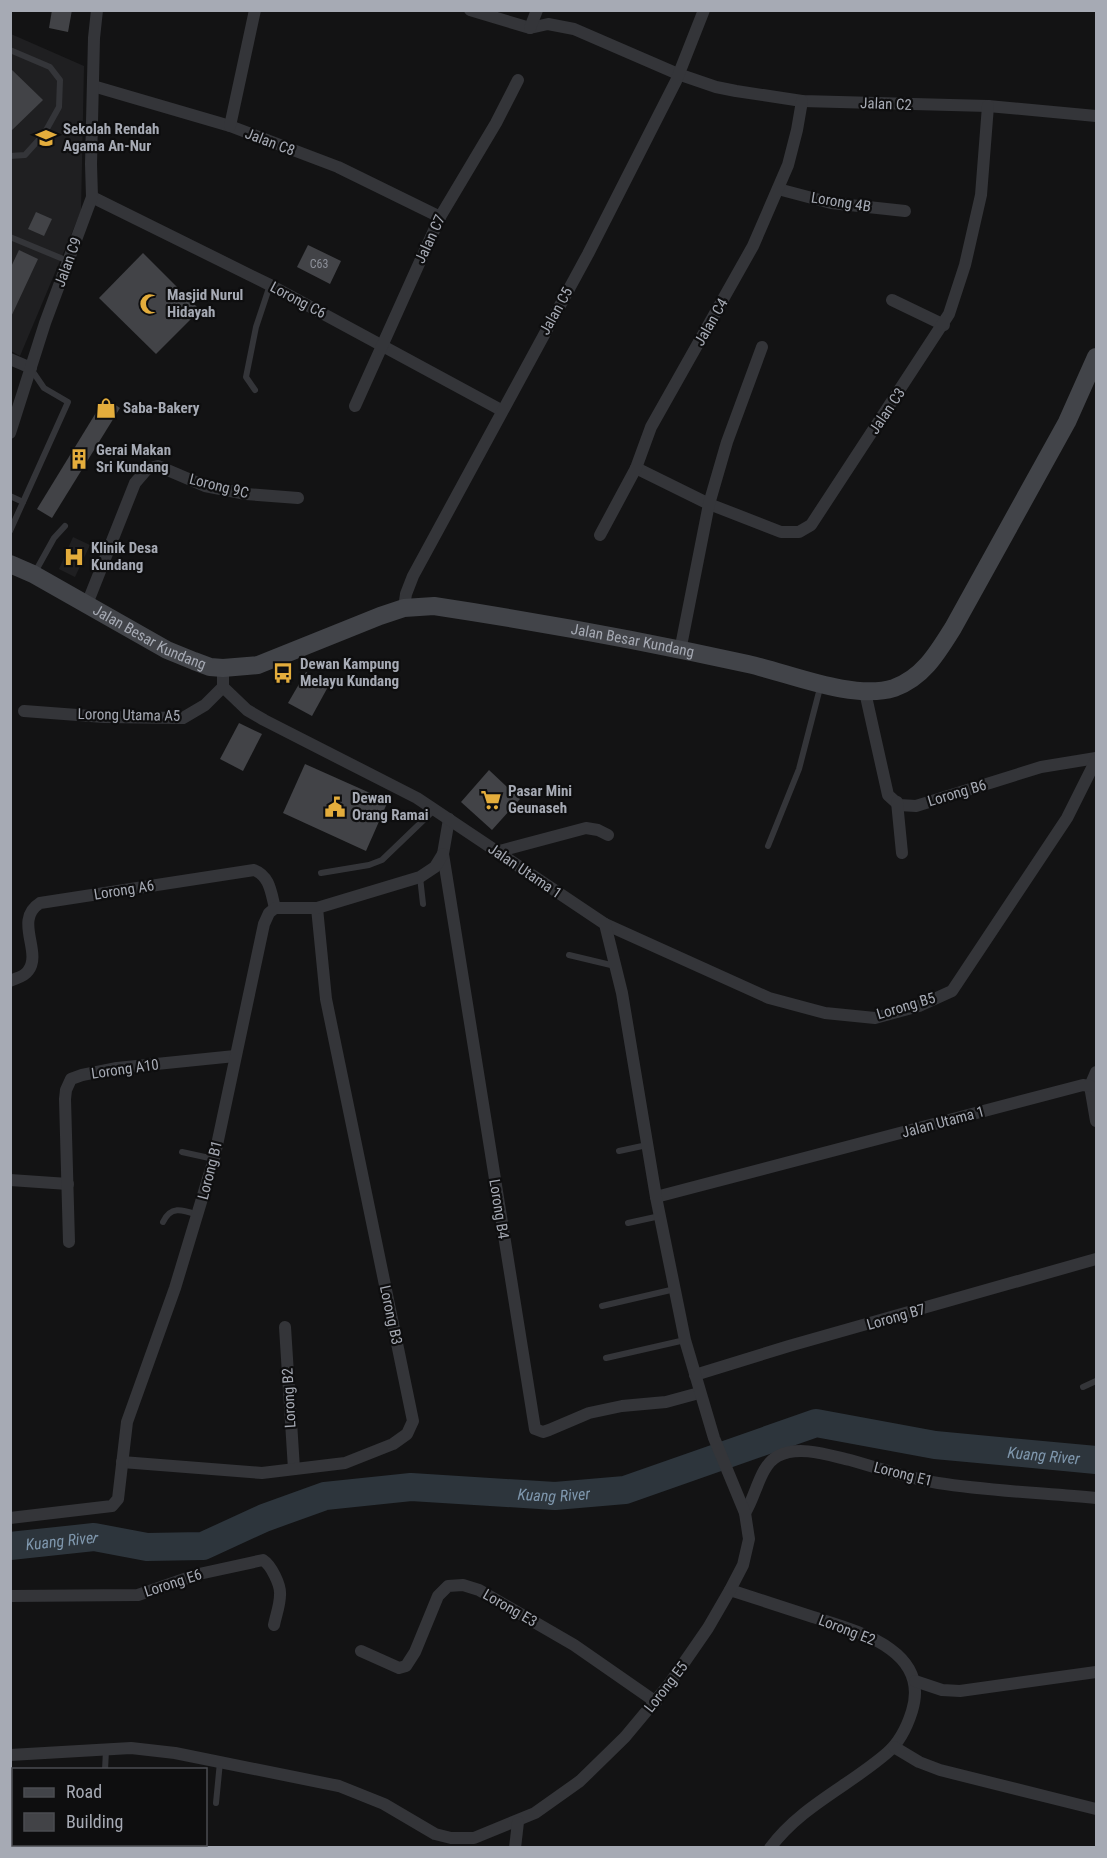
<svg xmlns="http://www.w3.org/2000/svg" width="1107" height="1858" font-family="'Roboto Condensed',sans-serif">
  <rect width="100%" height="100%" fill="#131314"/>
  <!-- built -->
  <g fill="#1f1f21">
    <polygon points="11,34 84,66 81,211 20,356 11,351"/>
    <polygon points="73,537 90,545 75,577 59,569"/>
  </g>
  <g fill="none" stroke-linecap="round" stroke-linejoin="round">
    <!-- river -->
    <path stroke="#2d353c" stroke-width="28" id="s1" d="M 10,1546 L 94,1537 L 147,1547 L 203,1546 L 264,1518 L 325,1496 L 411,1487 L 555,1496 L 625,1490 L 816,1423 L 935,1445 L 1096,1460"/>
  </g>
  <!-- building -->
  <g fill="#424347">
    <polygon points="52,10 72,10 68,32 49,28"/>
    <polygon points="10,68 43,100 10,132"/>
    <polygon points="36,212 52,219 44,236 28,229"/>
    <polygon points="308,245 341,261 330,284 297,267"/>
    <polygon points="19,250 38,259 10,319 10,269"/>
    <polygon points="143,253 200,310 156,354 99,298"/>
    <polygon points="105,398 120,408 52,518 37,509"/>
    <polygon points="306,672 329,685 312,716 288,703"/>
    <polygon points="239,723 262,734 243,771 220,759"/>
    <polygon points="305,764 388,801 366,851 283,813"/>
    <polygon points="489,770 520,799 492,830 461,802"/>
  </g>
  <g fill="none" stroke-linecap="round" stroke-linejoin="round">
    <!-- service -->
    <g stroke="#343539" stroke-width="6">
      <polyline points="10,50 50,67 60,80 59,107 44,134 25,155 10,156"/>
      <polyline points="10,237 68,261"/>
      <polyline points="255,390 246,377 256,327 270,285"/>
      <polyline points="10,496 23,502"/>
      <polyline points="10,531 68,402 44,388 31,369"/>
      <polyline points="34,574 54,538 65,526"/>
      <polyline points="768,846 799,769 820,688"/>
      <polyline points="321,873 369,865 382,860 434,810"/>
      <polyline points="420,877 423,904"/>
      <polyline points="569,955 615,966"/>
      <polyline points="619,1151 647,1145"/>
      <polyline points="182,1152 214,1159"/>
      <path d="M 163,1222 C 171,1205 183,1210 198,1215"/>
      <polyline points="628,1223 660,1216"/>
      <polyline points="602,1306 675,1289"/>
      <polyline points="606,1358 685,1340"/>
      <polyline points="1083,1387 1096,1381"/>
      <polyline points="105,1770 106,1750"/>
      <polyline points="216,1803 220,1762"/>
      <polyline points="131,1848 132,1844"/>
    </g>
    <!-- minor -->
    <g stroke="#343539" stroke-width="12">
      <polyline points="470,10 530,28 548,24 574,29 678,74 716,87 736,91 802,101 988,106 1096,116"/>
      <polyline points="530,28 537,10"/>
      <polyline points="93,86 230,126 338,167 440,217"/>
      <polyline points="230,126 255,10"/>
      <polyline points="778,189 831,203 905,211"/>
      <polyline points="92,197 270,285 501,410"/>
      <polyline points="892,300 944,325"/>
      <polyline points="10,359 31,368"/>
      <polyline points="355,406 440,217 496,123 518,80"/>
      <polyline points="10,433 45,323 92,197 91,164 94,38 97,10"/>
      <polyline points="636,468 709,504 781,532 799,532 811,525 949,314 965,265 981,195 988,106"/>
      <polyline points="600,535 636,468 651,427 753,246 788,165 797,130 802,101"/>
      <polyline points="87,604 135,483 147,469 158,466 205,486 246,494 298,498"/>
      <polyline points="404,608 406,594 413,576 588,254 676,81 704,10"/>
      <polyline points="680,651 709,504 727,442 762,347"/>
      <polyline points="865,692 888,795 899,805 916,806 1041,767 1096,758"/>
      <polyline points="24,711 104,717 183,718 205,705 223,687"/>
      <polyline points="897,802 902,853"/>
      <polyline points="449,819 443,854 535,1429 543,1432 549,1430 589,1413 622,1406 666,1402 699,1393"/>
      <polyline points="496,852 586,828 598,830 608,835"/>
      <polyline points="605,924 769,998 825,1013 875,1018 919,1006 952,991 1067,818 1096,760"/>
      <path d="M 10,981 C 16,978 24,977 28,971 C 43,952 13,920 40,903 L 254,870 C 270,876 271,893 275,908"/>
      <polyline points="1096,1072 1090,1086 1096,1121"/>
      <polyline points="10,1180 68,1184"/>
      <polyline points="656,1197 1083,1085 1090,1086"/>
      <polyline points="69,1242 65,1099 66,1090 71,1079 82,1075 117,1068 235,1056"/>
      <polyline points="285,1327 294,1469"/>
      <polyline points="695,1375 789,1346 1096,1259"/>
      <polyline points="122,1462 262,1473 345,1463 393,1444 407,1434 413,1421 326,999 317,908"/>
      <path d="M 745,1513 C 756,1496 760,1465 778,1456 C 799,1445 828,1455 850,1460 C 878,1468 908,1478 938,1483 C 990,1491 1044,1493 1096,1498"/>
      <polyline points="10,1518 112,1506 118,1499 127,1422 175,1288 214,1159 264,924 269,913 275,908 317,908 420,877 435,867 443,854"/>
      <path d="M 730,1590 C 758,1599 785,1608 813,1617 C 856,1631 931,1649 912,1711 C 907,1727 900,1742 887,1753 C 849,1786 801,1806 770,1848"/>
      <path d="M 10,1596 L 138,1595 L 199,1574 L 263,1560 C 271,1565 281,1585 280,1595 C 280,1605 276,1615 274,1625"/>
      <polyline points="361,1651 399,1668 406,1666 415,1652 438,1596 448,1586 463,1585 479,1590 574,1645 656,1702"/>
      <polyline points="915,1681 942,1690 960,1691 1096,1672"/>
      <polyline points="894,1747 919,1762 940,1770 1096,1809"/>
      <polyline points="10,1755 131,1748 175,1753 339,1786 384,1804 435,1834 451,1838 474,1838 535,1813 580,1781 625,1737 670,1683 708,1628 730,1590 743,1565 749,1539 745,1513 714,1438 685,1340 656,1197 622,993 605,924 417,798 264,720 247,710 223,687 223,668"/>
      <polyline points="515,1848 518,1822"/>
    </g>
    <!-- secondary -->
    <path stroke="#424449" stroke-width="18" id="s2" d="M 10,564 L 33,574 L 167,650 L 194,661 L 210,667 L 223,668 L 258,665 L 380,616 L 404,608 L 434,606 C 539,622 644,641 748,664 C 789,673 853,701 894,688 C 923,678 938,652 953,628 L 1067,422 L 1096,357"/>
  </g>
  <!-- icons -->
  <defs>
    <g id="school-bare" transform="scale(1.62)"><path d="M0-5L7-2L0 1L-7-2ZM-4 1L0 2.5L4 1V4Q0 6-4 4Z" fill="#e4ad3c" stroke="#0e0e0f" stroke-width="2.5" paint-order="stroke"/></g>
    <g id="mosque-bare" transform="scale(1.62)"><path d="M3.5-4.9A6 6 0 1 0 3.5 4.9A5 5 0 1 1 3.5-4.9Z" fill="#e4ad3c" stroke="#0e0e0f" stroke-width="2.5" paint-order="stroke"/></g>
    <g id="shop-bare" transform="scale(1.62)"><path d="M-5-2.5h2.3a2.7 3.5 0 0 1 5.4 0H5L5.5 6h-11ZM-1.5-2.5h3a1.5 2.3 0 0 0-3 0Z" fill="#e4ad3c" stroke="#0e0e0f" stroke-width="2.5" paint-order="stroke"/></g>
    <g id="building-bare" transform="scale(1.62)"><path d="M-4-6H4V6H1V3H-1V6H-4ZM-2.5-4.3h1.7v1.8h-1.7ZM.8-4.3h1.7v1.8H.8ZM-2.5-1h1.7V.8h-1.7ZM.8-1h1.7V.8H.8Z" fill="#e4ad3c" stroke="#0e0e0f" stroke-width="2.5" paint-order="stroke"/></g>
    <g id="hospital-bare" transform="scale(1.62)"><path d="M-5-5h3v3.5h4V-5h3V5h-3V1.5h-4V5h-3Z" fill="#e4ad3c" stroke="#0e0e0f" stroke-width="2.5" paint-order="stroke"/></g>
    <g id="bus-bare" transform="scale(1.62)"><path d="M-5-6H5V4H4V6H2V4H-2V6H-4V4H-5ZM-3.5-4V0h7V-4ZM-3.5 1.2v1.5H-2V1.2ZM2 1.2v1.5H3.5V1.2Z" fill="#e4ad3c" stroke="#0e0e0f" stroke-width="2.5" paint-order="stroke"/></g>
    <g id="supermarket-bare" transform="scale(1.62)"><path d="M-6-5.5h2.5l.6 2H6L4.5 2H-2.5L-4.4-4H-6ZM-1.5 3.2a1.3 1.3 0 1 0 .1 0ZM3 3.2a1.3 1.3 0 1 0 .1 0Z" fill="#e4ad3c" stroke="#0e0e0f" stroke-width="2.5" paint-order="stroke"/></g>
    <g id="civic-bare" transform="scale(1.62)"><path d="M-.6-6.5H3V-4.5H.6V-3L4-1V1h2V6H-6V1h2V-1L-.6-3ZM-1.2 2.5V6h2.4V2.5Z" fill="#e4ad3c" stroke="#0e0e0f" stroke-width="2.5" paint-order="stroke"/></g>
  </defs>
  <g fill-rule="evenodd">
    <use href="#school-bare" x="46" y="138"/>
    <use href="#mosque-bare" x="150" y="304"/>
    <use href="#shop-bare" x="106" y="408"/>
    <use href="#building-bare" x="79" y="459"/>
    <use href="#hospital-bare" x="74" y="557"/>
    <use href="#bus-bare" x="283" y="673"/>
    <use href="#supermarket-bare" x="491" y="800"/>
    <use href="#civic-bare" x="335" y="807"/>
  </g>
  <g text-anchor="middle" dominant-baseline="central" stroke-width="4.5" stroke-linejoin="round" paint-order="stroke">
    <!-- number labels -->
    <g font-size="12" fill="#8d9099">
      <text x="319" y="264">C63</text>
    </g>
    <!-- street labels -->
    <g font-size="15" fill="#a6aab4" stroke="#0e0e0f">
      <text transform="translate(886 104) rotate(2)">Jalan C2</text>
      <text transform="translate(270 142) rotate(21)">Jalan C8</text>
      <text transform="translate(841 202) rotate(9)">Lorong 4B</text>
      <text transform="translate(430 239) rotate(-65)">Jalan C7</text>
      <text transform="translate(68 262) rotate(-70)">Jalan C9</text>
      <text transform="translate(298 300) rotate(28)">Lorong C6</text>
      <text transform="translate(556 311) rotate(-61)">Jalan C5</text>
      <text transform="translate(711 322) rotate(-60)">Jalan C4</text>
      <text transform="translate(887 411) rotate(-56)">Jalan C3</text>
      <text transform="translate(219 486) rotate(14)">Lorong 9C</text>
      <text stroke="none"><textPath href="#s2" startOffset="158">Jalan Besar Kundang</textPath></text>
      <text stroke="none"><textPath href="#s2" startOffset="662">Jalan Besar Kundang</textPath></text>
      <text transform="translate(129 715) rotate(1)">Lorong Utama A5</text>
      <text transform="translate(957 793) rotate(-17)">Lorong B6</text>
      <text transform="translate(525 871) rotate(34)">Jalan Utama 1</text>
      <text transform="translate(124 890) rotate(-9)">Lorong A6</text>
      <text transform="translate(906 1006) rotate(-17)">Lorong B5</text>
      <text transform="translate(125 1069) rotate(-8)">Lorong A10</text>
      <text transform="translate(943 1122) rotate(-15)">Jalan Utama 1</text>
      <text transform="translate(210 1170) rotate(-76)">Lorong B1</text>
      <text transform="translate(499 1209) rotate(81)">Lorong B4</text>
      <text transform="translate(391 1315) rotate(78)">Lorong B3</text>
      <text transform="translate(896 1317) rotate(-16)">Lorong B7</text>
      <text transform="translate(289 1398) rotate(-93)">Lorong B2</text>
      <text transform="translate(903 1474) rotate(14)">Lorong E1</text>
      <text transform="translate(173 1583) rotate(-18)">Lorong E6</text>
      <text transform="translate(510 1608) rotate(30)">Lorong E3</text>
      <text transform="translate(847 1630) rotate(21)">Lorong E2</text>
      <text transform="translate(666 1687) rotate(-52)">Lorong E5</text>
    </g>
    <!-- poi labels -->
    <g font-size="15" font-weight="bold" fill="#a6aab4" stroke="#0e0e0f" text-anchor="start">
      <text x="63" y="129">Sekolah Rendah<tspan x="63" dy="17">Agama An-Nur</tspan></text>
      <text x="167" y="295">Masjid Nurul<tspan x="167" dy="17">Hidayah</tspan></text>
      <text x="123" y="408">Saba-Bakery</text>
      <text x="96" y="450">Gerai Makan<tspan x="96" dy="17">Sri Kundang</tspan></text>
      <text x="91" y="548">Klinik Desa<tspan x="91" dy="17">Kundang</tspan></text>
      <text x="300" y="664">Dewan Kampung<tspan x="300" dy="17">Melayu Kundang</tspan></text>
      <text x="508" y="791">Pasar Mini<tspan x="508" dy="17">Geunaseh</tspan></text>
      <text x="352" y="798">Dewan<tspan x="352" dy="17">Orang Ramai</tspan></text>
    </g>
    <!-- water labels -->
    <g font-size="16" font-style="italic" fill="#7f97ad" stroke="#0e0e0f">
      <text stroke="none"><textPath href="#s1" startOffset="1060">Kuang River</textPath></text>
      <text stroke="none"><textPath href="#s1" startOffset="556">Kuang River</textPath></text>
      <text stroke="none"><textPath href="#s1" startOffset="52">Kuang River</textPath></text>
    </g>
  </g>
  <!-- border -->
  <rect width="1107" height="1858" fill="none" stroke="#a6aab4" stroke-width="24"/>
  <!-- legend -->
  <rect x="12" y="1768" width="195" height="78" fill="#0e0e0f" stroke="#4b4c51" stroke-width="1.5"/>
  <rect x="24" y="1788" width="30" height="9" fill="#424449" stroke="#4b4c51" stroke-width="1.5"/>
  <text x="66" y="1798" font-size="18" fill="#a6aab4">Road</text>
  <rect x="24" y="1813" width="30" height="18" fill="#424347" stroke="#4b4c51" stroke-width="1.5"/>
  <text x="66" y="1828" font-size="18" fill="#a6aab4">Building</text>
</svg>
